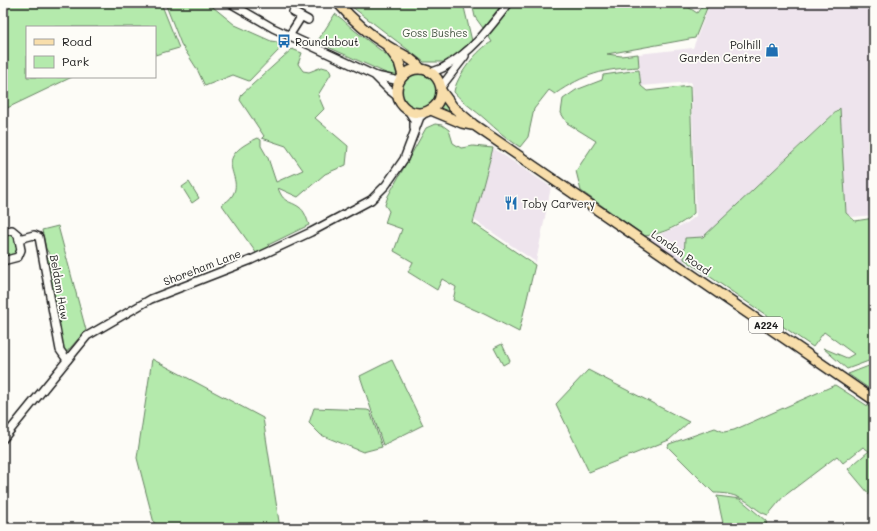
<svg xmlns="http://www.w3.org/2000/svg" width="877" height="531" font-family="Mali,sans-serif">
  <rect width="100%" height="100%" fill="#fdfcf7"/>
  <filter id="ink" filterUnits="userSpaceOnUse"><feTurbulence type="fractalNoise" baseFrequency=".025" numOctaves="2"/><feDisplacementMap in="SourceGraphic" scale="8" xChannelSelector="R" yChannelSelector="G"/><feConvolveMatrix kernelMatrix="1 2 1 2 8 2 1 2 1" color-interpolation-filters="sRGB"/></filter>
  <g filter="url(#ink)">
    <!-- built -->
    <g fill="#eee4ed">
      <polygon points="710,3 874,3 874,215 852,217 846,213 839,108 703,237 685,238 684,264 648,239 687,223 696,216 691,82 641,86 638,54 693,48"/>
      <polygon points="493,148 551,187 536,262 474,220"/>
    </g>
    <!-- green -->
    <g fill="#b4eaac" stroke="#688364">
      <polygon points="3,3 161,3 179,48 155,55 155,27 27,27 27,77 72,77 3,110"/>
      <polygon points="165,3 208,3 235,25 271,41 277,42 280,49 249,81 233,75 205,86 197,69 181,44"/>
      <polygon points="347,3 463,3 472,41 447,62 424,62"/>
      <polygon points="472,3 503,3 483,28 475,17"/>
      <path d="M 511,3 L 687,3 L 688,7 L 697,13 L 704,3 L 709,3 L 695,38 L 607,54 L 621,56 L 638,54 L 639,67 C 604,69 584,74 555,94 L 549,90 L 534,109 L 528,137 L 520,147 C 506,138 497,130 485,119 C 475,110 463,103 454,92 C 456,77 478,48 492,42 L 487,34 Z"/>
      <polygon points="335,14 342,19 354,30 392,59 395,63 398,74 393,77 393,75 388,74 317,42"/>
      <path d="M 292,49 L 302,53 L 298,64 L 303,71 L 309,72 L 322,67 L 329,69 L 331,74 L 318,95 L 324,109 L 315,118 L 348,146 L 346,165 L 325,174 L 298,197 L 278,188 C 284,204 289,200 299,207 C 305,211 307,219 309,225 L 268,245 L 271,248 L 257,254 L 222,205 C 225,202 230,200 232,196 C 246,175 208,160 258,138 L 261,140 L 261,146 L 268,158 L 276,182 L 303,170 L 286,146 L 262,138 L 264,136 L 240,100 L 242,94 Z"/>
      <path d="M 639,70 L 641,86 L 647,91 L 690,86 L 694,213 C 682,225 662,234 645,236 L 581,191 L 576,171 L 596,141 L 567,123 L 561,113 L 563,99 L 576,90 L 602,80 L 603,75 Z"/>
      <circle cx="419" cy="91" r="18"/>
      <polygon points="443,101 463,119 439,108"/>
      <polygon points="840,108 846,213 855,221 874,218 874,359 847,369 823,348 847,358 854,354 824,332 813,347 684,259 685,238 703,237"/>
      <polygon points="435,124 442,125 449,130 453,143 461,148 473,146 493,148 473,223 535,265 519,332 484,314 453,300 456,287 442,279 437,290 408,272 413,262 394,251 402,229 385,223 389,211 385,205 388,196 426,128"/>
      <polygon points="189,182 199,198 192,203 182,187"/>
      <polygon points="58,226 86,330 64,355 45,262 50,255 46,249 42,230"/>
      <polygon points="14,233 18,251 15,255 3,258 3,234"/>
      <polygon points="502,344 510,361 503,365 494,348"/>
      <polygon points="152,359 263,418 280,528 165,528 154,523 137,458"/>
      <polygon points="392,360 423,425 383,445 360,376"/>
      <polygon points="874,364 874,392 848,374"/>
      <polygon points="588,370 689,422 669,440 589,472 556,404"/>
      <path d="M 835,385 L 874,410 L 874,490 L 869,494 L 848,469 L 869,451 L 863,447 L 843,463 L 837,456 L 783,497 L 768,515 C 757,512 751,502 740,498 C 732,494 723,493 714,493 L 668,447 L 669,444 L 715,428 L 724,432 L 734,430 Z"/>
      <polygon points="314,408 367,410 370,411 382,447 363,452 321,435 309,423"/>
      <polygon points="717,496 740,499 766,521 767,528 724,528"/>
    </g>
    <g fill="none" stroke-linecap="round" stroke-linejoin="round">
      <!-- minor casing -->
      <g stroke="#1c1c1c" stroke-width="10">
        <g id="minor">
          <polyline points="230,3 273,28 376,76 400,81"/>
          <polyline points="293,12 308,20"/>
          <polyline points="289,36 301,17"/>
          <path d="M 432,72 C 437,70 442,69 446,66 C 473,51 490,27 509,3"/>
          <polyline points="376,77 388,89 398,97"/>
          <polyline points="441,87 465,56"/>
          <polyline points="408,110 414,120 414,128"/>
          <polyline points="3,232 12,230 18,235 21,250 18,257 3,261"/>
          <polyline points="19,239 34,235 39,237 60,350 67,360"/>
          <polyline points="3,439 87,336 151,299 251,260 311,232 371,200 386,185 404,159 420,117 425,113"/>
        </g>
      </g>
      <!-- major casing -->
      <g stroke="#1c1c1c" stroke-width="12">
        <g id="major">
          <path d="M 338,3 C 352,19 367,33 385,44 C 397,53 411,56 421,69"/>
          <polyline points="388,47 399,62 403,76"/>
          <circle cx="419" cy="91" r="22"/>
          <polyline points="442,92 453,107 474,125 874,400"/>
          <polyline points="431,110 462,123 472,125"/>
        </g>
      </g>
      <!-- minor -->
      <use href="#minor" stroke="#fdfcf7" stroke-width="7"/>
      <!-- major -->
      <use href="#major" stroke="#f8deab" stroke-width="9"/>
    </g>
  </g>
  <!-- icons -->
  <defs>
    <g id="bus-bare" transform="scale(1.08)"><path d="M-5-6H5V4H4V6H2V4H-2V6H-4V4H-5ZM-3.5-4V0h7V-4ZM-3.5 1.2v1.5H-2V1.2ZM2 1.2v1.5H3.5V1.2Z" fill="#1f6fb2" stroke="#fdfcf7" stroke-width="2.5" paint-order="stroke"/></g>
    <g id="shop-bare" transform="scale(1.08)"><path d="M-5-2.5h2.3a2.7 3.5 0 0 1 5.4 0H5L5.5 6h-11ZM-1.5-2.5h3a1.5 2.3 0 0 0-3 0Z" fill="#1f6fb2" stroke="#fdfcf7" stroke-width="2.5" paint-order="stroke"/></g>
    <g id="restaurant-bare" transform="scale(1.08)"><path d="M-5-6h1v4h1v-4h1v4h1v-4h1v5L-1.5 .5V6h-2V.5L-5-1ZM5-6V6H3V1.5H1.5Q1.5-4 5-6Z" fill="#1f6fb2" stroke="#fdfcf7" stroke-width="2.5" paint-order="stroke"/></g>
  </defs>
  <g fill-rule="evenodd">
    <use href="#bus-bare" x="284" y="41"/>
    <use href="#shop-bare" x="772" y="50"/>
    <use href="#restaurant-bare" x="511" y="203"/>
  </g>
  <g text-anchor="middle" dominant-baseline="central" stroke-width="3.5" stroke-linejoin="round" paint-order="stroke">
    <!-- shield labels -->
    <rect fill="#fdfcf7" stroke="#605f5e" stroke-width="1" x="749" y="317" width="34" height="16" rx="3"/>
    <g font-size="10" font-weight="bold" fill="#1c1c1c">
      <text x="766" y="325">A224</text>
    </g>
    <!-- park labels -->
    <g font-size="11" fill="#4a5a47" stroke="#fdfcf7">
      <text x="435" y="32">Goss Bushes</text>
    </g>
    <!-- poi labels -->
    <g font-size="11" fill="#1c1c1c" stroke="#fdfcf7" text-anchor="start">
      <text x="295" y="41">Roundabout</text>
      <text x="761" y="44" text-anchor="end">Polhill<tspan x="761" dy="13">Garden Centre</tspan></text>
      <text x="522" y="203">Toby Carvery</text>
    </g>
    <!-- street labels -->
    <g font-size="11" fill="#1c1c1c" stroke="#fdfcf7">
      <text transform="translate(681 252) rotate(35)">London Road</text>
      <text transform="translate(202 267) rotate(-21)">Shoreham Lane</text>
      <text transform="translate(60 287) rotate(80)">Beldam Haw</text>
    </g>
  </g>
  <!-- margin -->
  <rect width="877" height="531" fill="none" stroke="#fdfcf7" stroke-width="16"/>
  <rect x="8" y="8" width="861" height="515" fill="none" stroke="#1c1c1c" stroke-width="1.5" filter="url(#ink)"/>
  <!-- legend -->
  <rect x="26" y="26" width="130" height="52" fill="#fdfcf7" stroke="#a3a29f"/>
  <rect x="34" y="39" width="20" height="6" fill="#f8deab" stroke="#a3a29f"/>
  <text x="62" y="46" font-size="12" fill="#1c1c1c">Road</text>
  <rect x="34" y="56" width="20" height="12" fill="#b4eaac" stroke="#a3a29f"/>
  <text x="62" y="66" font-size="12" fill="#1c1c1c">Park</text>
</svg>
